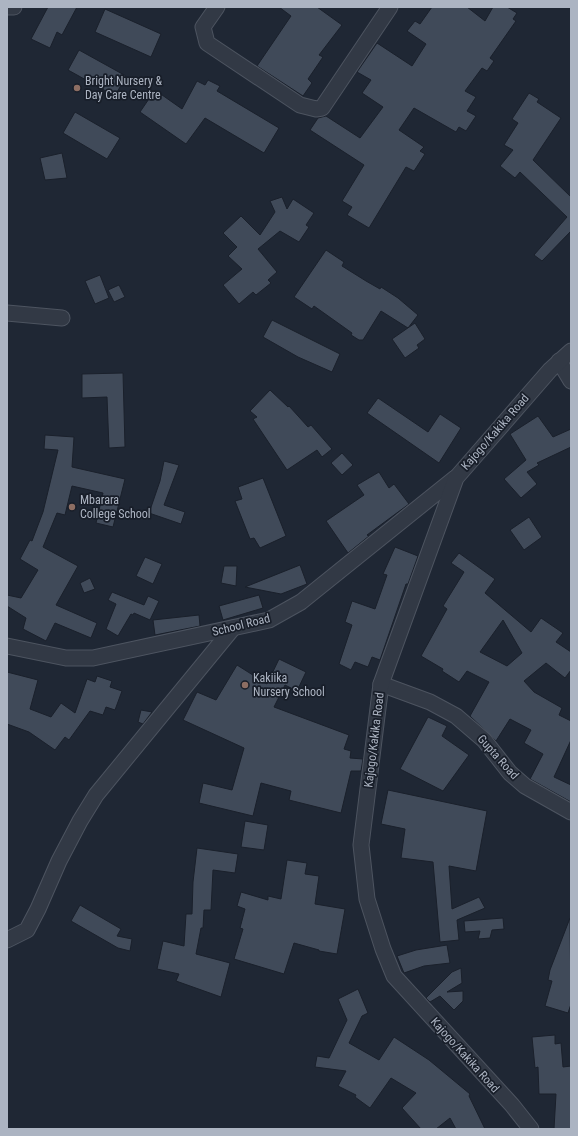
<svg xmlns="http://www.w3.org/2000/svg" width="578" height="1136" font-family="'Roboto Condensed',sans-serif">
  <rect width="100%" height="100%" fill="#1f2734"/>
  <!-- building -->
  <g fill="#404a59" stroke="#1a202b" fill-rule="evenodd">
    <polygon points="48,7 77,7 62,35 57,32 50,48 31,39"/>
    <polygon points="279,7 317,7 342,25 319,55 323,57 308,79 312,83 303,96 257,66 291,16"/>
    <polygon points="432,7 467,7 485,21 493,7 507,7 517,13 513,19 516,21 490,58 494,61 487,71 482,68 465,91 476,97 467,111 476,116 466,131 459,127 456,132 414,108 399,130 424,147 420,151 425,154 414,171 406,167 369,228 347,215 352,207 342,201 364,165 310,130 318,118 326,116 360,138 383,107 362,93 371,80 357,72 377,43 412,66 426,44 407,31 415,21 420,24"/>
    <polygon points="105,9 161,34 151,57 95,32"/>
    <polygon points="79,50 126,76 115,96 68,70"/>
    <polygon points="208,80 220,86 217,91 279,128 264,153 205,118 186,144 140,112 155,90 182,109 197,81 205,85"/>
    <polygon points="529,93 539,99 537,102 561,118 533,160 571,197 571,231 542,261 534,255 567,217 520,172 515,178 500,166 513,150 504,145 518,123 512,119"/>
    <polygon points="75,112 120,138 107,159 63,133"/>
    <polygon points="62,153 67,178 45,180 40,158"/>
    <polygon points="282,197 287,209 293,199 314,213 306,225 309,227 299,242 280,231 258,249 277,272 268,280 271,283 256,295 253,292 239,304 223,285 242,269 228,256 237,247 223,233 241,216 260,235 275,212 270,201"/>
    <polygon points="326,250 344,262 342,266 366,281 380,289 381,287 398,298 418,315 408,328 381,311 363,340 359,340 351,335 352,333 314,306 312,309 294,297"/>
    <polygon points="100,275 109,298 95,304 85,281"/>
    <polygon points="119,285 125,297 114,302 108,290"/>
    <polygon points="272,320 340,354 332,372 298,357 263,337"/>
    <polygon points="415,323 425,339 417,345 419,348 405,358 392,339"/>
    <polygon points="123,373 125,447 109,448 107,397 82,398 82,374"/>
    <polygon points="270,390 288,407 289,406 308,427 311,425 332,449 322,457 317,450 287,470 253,419 257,417 250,411"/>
    <polygon points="378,398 428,432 440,414 461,428 439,463 367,413"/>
    <polygon points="538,416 553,437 571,429 571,447 537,463 539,465 527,472 537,484 521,498 504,479 526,460 510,434"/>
    <polygon points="45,435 74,437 72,467 125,479 113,527 96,523 103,493 72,486 65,515 57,513 43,547 78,566 56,605 97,623 91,638 55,623 46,641 23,629 26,618 7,606 7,595 21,598 38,570 20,559 30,540 32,541 43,512 58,450 44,449"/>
    <polygon points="342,453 353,465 342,475 331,463"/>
    <polygon points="164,461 179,465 164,505 185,512 181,524 149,513 160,481"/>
    <polygon points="379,472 389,488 394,484 409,504 367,535 369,536 348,553 326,521 364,495 357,485"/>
    <polygon points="263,478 286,536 260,548 254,538 250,539 235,501 242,499 238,487"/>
    <polygon points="529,517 542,537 524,550 510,530"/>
    <polygon points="395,547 418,556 408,584 406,584 380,660 372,657 368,667 355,662 351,670 339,664 352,625 345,622 352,601 375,609 387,575 383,574"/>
    <path d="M 459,553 L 495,579 L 485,593 L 531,632 L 541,618 L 563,633 L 556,642 L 571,652 L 571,670 L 565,678 L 546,663 L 524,681 L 534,692 L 562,708 L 559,715 L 571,721 L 571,740 L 554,777 L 571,785 L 571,802 L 530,779 L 543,754 L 524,743 L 531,730 L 510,719 L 496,741 L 470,716 L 489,682 L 467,671 L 459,682 L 442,671 L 443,669 L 421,656 L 447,609 L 443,606 L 464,572 L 451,563 ZM 503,620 L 522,653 L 507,666 L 480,652 Z"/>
    <polygon points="145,557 162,564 153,584 136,576"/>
    <polygon points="300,565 307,584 281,594 245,587"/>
    <polygon points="224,566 237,566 236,586 221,583"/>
    <polygon points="90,578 95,589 84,593 80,583"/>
    <polygon points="112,592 144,605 148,596 159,601 150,620 134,613 133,615 131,614 118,636 106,629 116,604 108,600"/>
    <polygon points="259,595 263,608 223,620 219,606"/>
    <polygon points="199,615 200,626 155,635 153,620"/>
    <polygon points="279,659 306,672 297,691 285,685 274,707 349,735 344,749 351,751 350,758 363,759 361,771 351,771 341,813 289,800 291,791 261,783 253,816 199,803 203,783 232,790 244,748 183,720 197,692 216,700 237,665 267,684"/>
    <polygon points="7,672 38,680 30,709 51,717 61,703 75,713 87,679 95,682 97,676 112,681 110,687 122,691 115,710 106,707 103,715 90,711 69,740 65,737 55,750 29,732 7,724"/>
    <polygon points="141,710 152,712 143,724 138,722"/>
    <polygon points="428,717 447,726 442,736 469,755 443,791 400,769"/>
    <polygon points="388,790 487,811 476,871 449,866 452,909 479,897 485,908 457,920 459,940 440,942 433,862 401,858 405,829 381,824"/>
    <polygon points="245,821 268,825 264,850 241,847"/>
    <polygon points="197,848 238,854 235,873 213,870 211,910 204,910 203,928 201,928 196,954 230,963 221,997 176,981 179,974 157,969 163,941 184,946 186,914 192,914 193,882"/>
    <polygon points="287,860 307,863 305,874 319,876 315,904 345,909 337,954 319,951 319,950 294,943 284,974 234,959 243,929 240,928 245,909 237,906 241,892 268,900 268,896 281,899"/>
    <polygon points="80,905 121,929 117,936 132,939 130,951 118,948 71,921"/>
    <polygon points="503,918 504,929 492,930 490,938 478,939 480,931 465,932 464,921"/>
    <polygon points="570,918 571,1004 568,1013 545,1006 552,981 548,980 550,970"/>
    <polygon points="447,945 450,963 424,966 404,973 397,956 416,950"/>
    <polygon points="461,968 462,983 447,992 463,991 463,1001 454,1010 440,996 430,1002 426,998 452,972"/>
    <polygon points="358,989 368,1013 362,1016 349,1043 379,1060 394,1037 429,1060 470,1094 469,1096 485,1129 456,1129 450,1118 436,1129 421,1129 402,1108 416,1093 391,1078 370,1108 355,1097 356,1095 338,1086 346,1071 315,1067 317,1056 329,1058 347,1020 338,999"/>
    <polygon points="555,1035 555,1044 561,1043 563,1067 571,1066 571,1129 554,1129 556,1094 539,1094 538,1067 535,1068 532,1037"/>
  </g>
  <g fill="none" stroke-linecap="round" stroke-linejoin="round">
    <!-- street casing -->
    <g stroke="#4d5460" stroke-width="17">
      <g id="street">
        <polyline points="8,7 14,7"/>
        <polyline points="217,7 203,27 207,43 300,105 316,109 322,108 390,7"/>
        <polyline points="7,313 62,318"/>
        <polyline points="559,361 571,381"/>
        <polyline points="7,646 66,658 93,658 269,620 301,602 455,478"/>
        <polyline points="381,684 430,702 456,716 484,740 510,773 525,786 571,812"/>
        <polyline points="7,940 27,930 38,909 59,861 80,821 96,795 233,628"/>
        <polyline points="531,1129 512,1105 394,976 383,949 367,899 361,845 381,684 456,478 550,370 571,351"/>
      </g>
    </g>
    <!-- street -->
    <use href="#street" stroke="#323945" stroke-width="15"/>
  </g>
  <!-- markers -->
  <g fill="#8d6e63" stroke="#181e29" stroke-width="1.5">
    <circle cx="77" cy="88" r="4"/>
    <circle cx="72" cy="507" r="4"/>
    <circle cx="245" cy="685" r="4"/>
  </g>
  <g text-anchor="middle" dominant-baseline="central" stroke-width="3.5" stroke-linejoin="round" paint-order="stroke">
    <!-- poi labels -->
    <g font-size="12" fill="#acb4c2" stroke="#181e29" text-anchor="start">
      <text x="85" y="81">Bright Nursery &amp;<tspan x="85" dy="14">Day Care Centre</tspan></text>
      <text x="80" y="500">Mbarara<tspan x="80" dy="14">College School</tspan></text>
      <text x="253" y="678">Kakiika<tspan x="253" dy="14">Nursery School</tspan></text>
    </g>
    <!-- street labels -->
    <g font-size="12" fill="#acb4c2" stroke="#181e29">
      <text transform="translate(495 432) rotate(-49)">Kajogo/Kakika Road</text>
      <text transform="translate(241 625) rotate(-14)">School Road</text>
      <text transform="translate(374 740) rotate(-83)">Kajogo/Kakika Road</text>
      <text transform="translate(498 757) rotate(48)">Gupta Road</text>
      <text transform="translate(465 1055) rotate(48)">Kajogo/Kakika Road</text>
    </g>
  </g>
  <!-- border -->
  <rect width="578" height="1136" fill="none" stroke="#acb4c2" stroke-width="16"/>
</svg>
